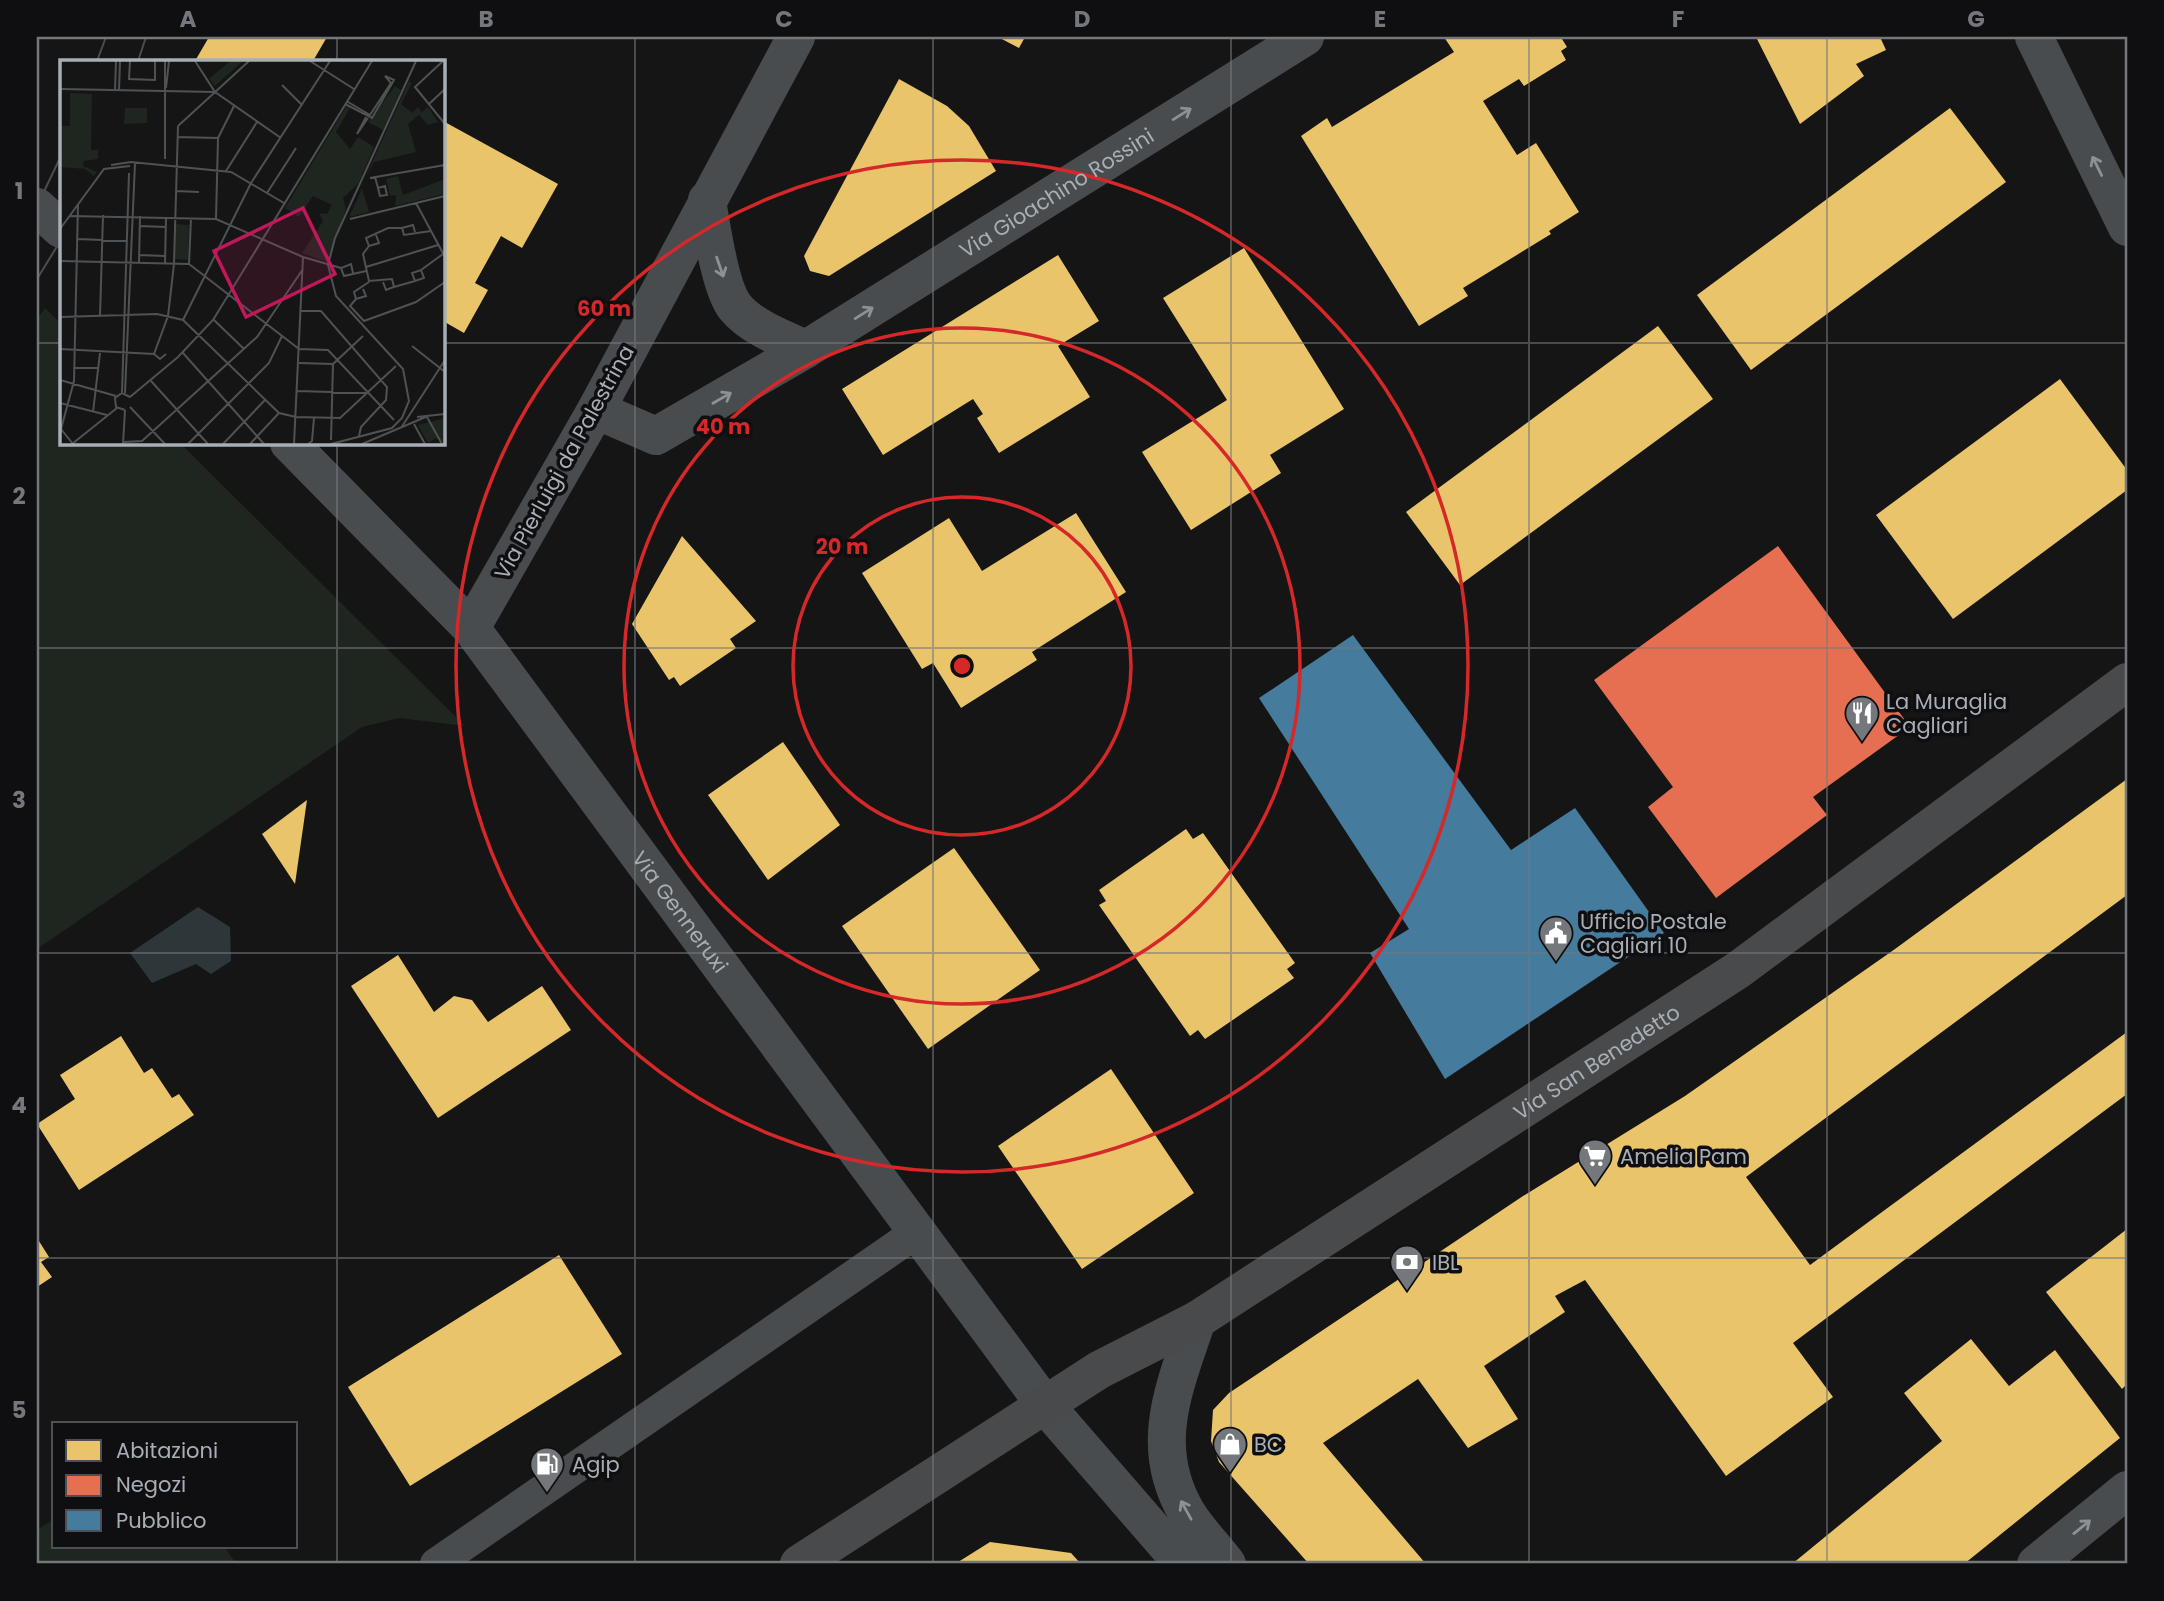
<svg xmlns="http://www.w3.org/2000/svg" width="2164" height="1601" font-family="Poppins,sans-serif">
  <rect width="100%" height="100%" fill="#151515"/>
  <!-- green -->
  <g fill="#1f251f">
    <polygon points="45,308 61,324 61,443 180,443 465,726 399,718 362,727 37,949 37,319"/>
    <polygon points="54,1519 54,1547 225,1547 236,1564 37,1564 37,1530"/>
  </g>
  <!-- water -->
  <polygon fill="#2d3639" points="198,907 230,927 231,961 211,974 196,964 152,983 130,953"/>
  <!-- homes -->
  <g fill="#e9c46a">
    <polygon points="209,37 327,37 313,61 195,61"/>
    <polygon points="998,37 1025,37 1019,48"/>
    <polygon points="1444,37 1566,37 1562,39 1567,47 1561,51 1566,60 1524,86 1519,79 1483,101 1517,155 1536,143 1579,212 1549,231 1551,234 1463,288 1468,296 1419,326 1301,136 1327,118 1332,127 1454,52"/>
    <polygon points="1756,37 1880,37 1886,50 1856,64 1864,76 1800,124"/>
    <polygon points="899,79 947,106 969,126 996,171 829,276 810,271 804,256"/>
    <polygon points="1950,108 2006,182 1751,370 1697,295"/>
    <polygon points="443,121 558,184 522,248 501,236 475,283 488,290 464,333 443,321"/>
    <polygon points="1244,248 1344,409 1270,455 1281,473 1191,530 1142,452 1227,400 1163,298"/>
    <polygon points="1058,255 1099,321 1058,346 1090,397 999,453 977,418 983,414 973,399 883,455 842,389"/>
    <polygon points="1658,326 1713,399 1460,585 1406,512"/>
    <polygon points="2060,379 2127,470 2127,490 1953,619 1876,515"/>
    <polygon points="1076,513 1126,592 1032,652 1037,660 961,708 933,663 922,669 862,573 949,518 982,571"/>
    <polygon points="682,536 756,621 730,639 736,648 680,686 674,677 669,680 632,624"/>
    <polygon points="783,742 840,825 768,880 708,795"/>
    <polygon points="2127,779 2127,895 1746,1177 1810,1265 2127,1032 2127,1094 1793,1343 1833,1397 1726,1476 1585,1280 1555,1296 1565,1312 1484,1366 1518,1419 1468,1448 1418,1379 1323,1443 1426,1564 1309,1564 1219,1462 1211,1441 1213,1410 1229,1393 1523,1196 1685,1096 1895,949"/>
    <polygon points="307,800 295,884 262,834"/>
    <polygon points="1186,829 1193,839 1203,833 1295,963 1287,969 1294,978 1205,1039 1198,1030 1190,1036 1099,905 1106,901 1099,890"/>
    <polygon points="954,848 1040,970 928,1049 842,926"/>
    <polygon points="398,955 434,1012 454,996 472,1000 488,1022 542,986 571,1030 438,1118 351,986"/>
    <polygon points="121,1036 144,1073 152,1068 172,1098 179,1094 194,1115 79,1190 37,1124 75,1099 60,1075"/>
    <polygon points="1111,1069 1194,1193 1082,1269 998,1146"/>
    <polygon points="2127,1229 2127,1384 2122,1389 2046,1292"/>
    <polygon points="37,1238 49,1257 41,1262 52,1277 37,1287"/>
    <polygon points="559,1255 622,1354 410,1486 348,1387"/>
    <polygon points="1971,1339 2009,1386 2055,1350 2120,1438 1964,1564 1792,1564 1942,1441 1904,1393"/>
    <polygon points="990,1542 1071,1553 1081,1564 955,1564"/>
  </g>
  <!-- shops -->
  <polygon fill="#e76f51" points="1778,546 1910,727 1813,797 1827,815 1716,898 1648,807 1673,787 1594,680"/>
  <!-- public -->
  <polygon fill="#457b9d" points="1353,635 1511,850 1575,808 1664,933 1445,1079 1370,953 1409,929 1259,698"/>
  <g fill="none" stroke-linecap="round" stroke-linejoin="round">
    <!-- service -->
    <polyline stroke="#494c4e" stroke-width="32" points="436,1564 917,1232"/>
    <!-- minor -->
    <g stroke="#494c4e" stroke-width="38">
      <polyline points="2034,37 2127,227"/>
      <path d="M 707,200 C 711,225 720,288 735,307 C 751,327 783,339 806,349"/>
      <polyline points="37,207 61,229"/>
      <path id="s1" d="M 596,410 L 656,436 L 806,349 L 1305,37"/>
      <polyline points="289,443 471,628"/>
      <path d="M 1197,1320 C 1175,1386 1147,1446 1187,1513 C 1198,1531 1214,1547 1227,1564"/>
      <polyline points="2036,1564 2127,1490"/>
    </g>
    <!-- tertiary -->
    <path stroke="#494c4e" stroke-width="38" id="s2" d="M 796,37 L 596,410 L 471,628 L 1045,1405 L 1183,1564"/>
    <!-- secondary -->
    <path stroke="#484a4c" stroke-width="38" id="s3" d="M 799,1564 L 1099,1370 L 1197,1320 L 1738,970 L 2127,682"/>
    <!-- tram -->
    <g stroke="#4b4c4e" stroke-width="2">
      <polyline points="97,61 106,37"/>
      <polyline points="138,61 146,37"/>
      <polyline points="37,206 61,156"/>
      <polyline points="37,279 61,240"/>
    </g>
  </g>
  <!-- one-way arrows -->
  <defs><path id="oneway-shaft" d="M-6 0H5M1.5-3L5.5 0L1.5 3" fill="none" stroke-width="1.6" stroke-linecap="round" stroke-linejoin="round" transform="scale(1.75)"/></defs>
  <g stroke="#8b9196">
    <use href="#oneway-shaft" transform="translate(1182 114) rotate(-32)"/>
    <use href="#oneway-shaft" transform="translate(2097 166) rotate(-116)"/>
    <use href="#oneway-shaft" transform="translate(720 267) rotate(71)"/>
    <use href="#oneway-shaft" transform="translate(864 313) rotate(-32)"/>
    <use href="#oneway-shaft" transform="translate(722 398) rotate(-30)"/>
    <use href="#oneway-shaft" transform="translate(1186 1510) rotate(-119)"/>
    <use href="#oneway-shaft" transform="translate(2082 1527) rotate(-39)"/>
  </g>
  <!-- grid -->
  <path fill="none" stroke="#74787d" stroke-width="2" stroke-opacity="0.55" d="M 337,37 L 337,61M 635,37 L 635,1564M 933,37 L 933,1564M 1231,37 L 1231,1564M 1529,37 L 1529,1564M 1827,37 L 1827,1564M 37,343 L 61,343M 443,343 L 2127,343M 337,443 L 337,1564M 37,648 L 2127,648M 37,953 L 2127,953M 37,1258 L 2127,1258"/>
  <!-- distance rings -->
  <g fill="none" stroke="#d62828" stroke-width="3.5">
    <circle cx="962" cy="666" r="169"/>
    <circle cx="962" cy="666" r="338"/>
    <circle cx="962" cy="666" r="506"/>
  </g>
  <!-- icons -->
  <defs>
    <g id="restaurant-pin" transform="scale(1.75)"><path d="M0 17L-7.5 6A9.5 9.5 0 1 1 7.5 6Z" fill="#74787d" stroke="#0f0f11"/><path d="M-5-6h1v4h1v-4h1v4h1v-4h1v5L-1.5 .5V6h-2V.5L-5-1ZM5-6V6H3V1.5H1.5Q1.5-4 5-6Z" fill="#fff"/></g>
    <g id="civic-pin" transform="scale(1.75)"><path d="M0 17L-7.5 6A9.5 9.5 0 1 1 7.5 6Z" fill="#74787d" stroke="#0f0f11"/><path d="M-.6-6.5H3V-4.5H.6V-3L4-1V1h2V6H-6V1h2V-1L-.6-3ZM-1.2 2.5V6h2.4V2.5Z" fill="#fff"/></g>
    <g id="supermarket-pin" transform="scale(1.75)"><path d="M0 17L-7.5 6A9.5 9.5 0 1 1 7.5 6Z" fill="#74787d" stroke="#0f0f11"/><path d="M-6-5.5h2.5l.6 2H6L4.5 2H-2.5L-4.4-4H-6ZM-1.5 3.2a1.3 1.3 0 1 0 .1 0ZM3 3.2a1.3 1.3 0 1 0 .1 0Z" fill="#fff"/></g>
    <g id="bank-pin" transform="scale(1.75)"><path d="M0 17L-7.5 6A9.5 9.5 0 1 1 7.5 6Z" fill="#74787d" stroke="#0f0f11"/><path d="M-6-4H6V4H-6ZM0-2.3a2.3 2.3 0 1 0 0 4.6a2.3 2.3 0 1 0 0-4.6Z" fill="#fff"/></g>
    <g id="shop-pin" transform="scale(1.75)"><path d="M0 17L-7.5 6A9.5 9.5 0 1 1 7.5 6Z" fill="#74787d" stroke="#0f0f11"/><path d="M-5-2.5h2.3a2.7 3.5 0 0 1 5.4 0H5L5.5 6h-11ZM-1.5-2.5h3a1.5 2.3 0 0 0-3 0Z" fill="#fff"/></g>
    <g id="fuel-pin" transform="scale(1.75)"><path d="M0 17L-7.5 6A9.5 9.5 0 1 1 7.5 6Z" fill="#74787d" stroke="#0f0f11"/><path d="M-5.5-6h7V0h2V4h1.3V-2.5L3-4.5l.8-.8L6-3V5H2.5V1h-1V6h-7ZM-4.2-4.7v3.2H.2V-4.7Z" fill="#fff"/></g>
  </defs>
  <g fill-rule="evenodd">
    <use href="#restaurant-pin" x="1862" y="713"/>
    <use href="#civic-pin" x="1556" y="933"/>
    <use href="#supermarket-pin" x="1595" y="1156"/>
    <use href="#bank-pin" x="1407" y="1262"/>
    <use href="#shop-pin" x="1230" y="1444"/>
    <use href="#fuel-pin" x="547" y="1464"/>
  </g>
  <g text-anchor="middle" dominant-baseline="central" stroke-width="7" stroke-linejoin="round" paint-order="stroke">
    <!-- street labels -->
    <g font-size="21" fill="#a7aeb5" stroke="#0f0f11">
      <text stroke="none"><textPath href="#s1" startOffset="534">Via Gioachino Rossini</textPath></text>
      <text transform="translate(564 462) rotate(-61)">Via Pierluigi da Palestrina</text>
      <text stroke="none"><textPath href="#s2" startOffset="1027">Via Genneruxi</textPath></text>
      <text stroke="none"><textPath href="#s3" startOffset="943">Via San Benedetto</textPath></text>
    </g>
    <!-- poi labels -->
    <g font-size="21" fill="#a7aeb5" stroke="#0f0f11" text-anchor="start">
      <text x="1886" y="701">La Muraglia<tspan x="1886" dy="24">Cagliari</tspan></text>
      <text x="1580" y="921">Ufficio Postale<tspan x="1580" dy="24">Cagliari 10</tspan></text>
      <text x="1620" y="1156">Amelia Pam</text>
      <text x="1432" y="1262">IBL</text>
      <text x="1254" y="1444">BC</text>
      <text x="572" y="1464">Agip</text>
    </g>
  </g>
  <!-- overview -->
  <g transform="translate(60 60)">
    <rect width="385" height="385" fill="#151515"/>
    <path d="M 170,1 L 183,1 L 155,26 L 149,19 ZM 349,21 L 352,23 L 341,44 L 352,53 L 358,47 L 362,52 L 368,47 L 378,62 L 368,65 L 359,55 L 348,64 L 356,92 L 314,102 L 305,118 ZM 335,26 L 341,30 L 323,70 L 308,62 ZM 10,33 L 32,34 L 31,90 L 38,90 L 38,99 L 24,101 L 23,106 L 37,112 L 34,116 L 25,109 L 0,107 L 0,66 L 10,66 ZM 286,47 L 290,48 L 276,72 L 290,89 L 298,77 L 314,87 L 298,124 L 283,138 L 286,149 L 267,202 L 242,193 L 263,161 L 259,153 L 267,154 L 272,145 L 253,136 L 239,157 L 225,148 ZM 65,48 L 87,48 L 87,63 L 64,64 ZM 338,116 L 343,135 L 385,119 L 385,134 L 335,146 L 336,135 L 330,136 L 326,119 ZM 302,128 L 309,152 L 289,157 L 296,142 ZM 116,164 L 129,165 L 128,200 L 115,199 ZM 385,358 L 385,384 L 376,378 L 368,383 L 358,365 Z" fill="#1f251f"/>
    <path fill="none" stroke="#4f5255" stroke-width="2" d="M 70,1 L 69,19 L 95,20 L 95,1M 135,1 L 155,32 L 221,78M 250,1 L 294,29M 383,1 L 355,27 L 385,64M 222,25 L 242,45M 106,28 L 109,1M 0,29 L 155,32M 55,30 L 56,1M 59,30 L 60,1M 285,44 L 312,58 L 334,20 L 325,16 L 331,23 L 310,55 L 288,42M 369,44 L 385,29M 306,57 L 297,74 L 308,58M 118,66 L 189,1M 117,77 L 158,78M 105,99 L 105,1M 51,105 L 71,102 L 171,112 L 224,143M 166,111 L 197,62M 315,117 L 318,128 L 320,136 L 327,135 L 325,126 L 318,128M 310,118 L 385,105M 116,131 L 139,132M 207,133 L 236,88M 356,143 L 385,197M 9,156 L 156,159 L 243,197 L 281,208M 156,159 L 158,78 L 174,46M 290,159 L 385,136M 80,166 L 106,167M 0,169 L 44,109 L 70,106M 355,172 L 353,165 L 342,168 L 344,175 L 371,171M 316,175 L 319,183 L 309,186 L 306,178 L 328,168 L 342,168M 18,179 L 66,181M 309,186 L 303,194 L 309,221 L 332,219 L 334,227 L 326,230 L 323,222M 79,195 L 105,196M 0,201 L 129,204M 79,203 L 80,156M 105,204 L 106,157M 129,204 L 239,289M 129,204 L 131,158M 306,207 L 378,185M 361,210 L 364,218 L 355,221 L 352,213 ZM 361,210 L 383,194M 293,213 L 291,204 L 281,208 L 284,216 L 306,211M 334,227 L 355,221M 303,229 L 306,236 L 296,239 L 294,232 L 309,222M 296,239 L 290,246 L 304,261 L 356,242 L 385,222M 241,251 L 261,251 L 327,327 L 326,340 L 301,367 L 299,376M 40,256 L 43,155M 0,257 L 97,254 L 123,260 L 219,353 L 236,357 L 280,358 L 336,306M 123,260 L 191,123 L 270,1M 154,260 L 184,289M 352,286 L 385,312M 0,289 L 94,294 L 100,299 L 106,294M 239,289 L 268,290 L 334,360M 123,293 L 204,384M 94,294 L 108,256 L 114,204 L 118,66M 239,303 L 273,304M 14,308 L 39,308M 0,320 L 56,336M 91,321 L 148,384M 237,331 L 306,333M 62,333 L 69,113M 65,333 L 75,103M 70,337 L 118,297 L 153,260 L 312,1M 0,343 L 47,355M 70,347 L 105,384M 65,350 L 56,347 L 55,338 L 62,333 L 70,337M 33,352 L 40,293M 357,357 L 385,354M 367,357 L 382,384M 354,364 L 365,384M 341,368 L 385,300M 271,380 L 273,304 L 303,276M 64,382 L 82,381 L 197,277 L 243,209M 12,384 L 57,348M 13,384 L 1,369 L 14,321 L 18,144M 63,384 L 65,350M 128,384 L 209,303 L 222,276M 163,384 L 205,340M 190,384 L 219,353M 234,384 L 243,197M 248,384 L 252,381 L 254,358M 271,384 L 332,368 L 342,358 L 349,341 L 343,309 L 276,236 L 268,205 L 275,178 L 356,1M 302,384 L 368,356"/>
    <path fill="#c2185b" fill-opacity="0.15" stroke="#c2185b" stroke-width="3.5" d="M 243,148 L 275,214 L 186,257 L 154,191 Z"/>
    <rect width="385" height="385" fill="none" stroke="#a7aeb5" stroke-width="3.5"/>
  </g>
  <circle cx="962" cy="666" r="10" fill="#d62828" stroke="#0f0f11" stroke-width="3.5"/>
  <g font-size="21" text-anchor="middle" font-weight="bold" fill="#d62828" stroke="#0f0f11" stroke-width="7" stroke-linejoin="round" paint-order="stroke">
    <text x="604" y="316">60 m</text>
    <text x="723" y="434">40 m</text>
    <text x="842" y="554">20 m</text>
  </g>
  <!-- border -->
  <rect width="2164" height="1601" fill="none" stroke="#0f0f11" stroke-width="77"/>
  <!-- legend -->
  <rect x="52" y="1422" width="245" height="126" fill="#0f0f11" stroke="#4c4f53" stroke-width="2"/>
  <rect x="66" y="1440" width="35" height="21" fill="#e9c46a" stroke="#4c4f53" stroke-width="2"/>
  <text x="116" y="1458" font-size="21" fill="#a7aeb5">Abitazioni</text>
  <rect x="66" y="1475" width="35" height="21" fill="#e76f51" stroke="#4c4f53" stroke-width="2"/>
  <text x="116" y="1492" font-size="21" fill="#a7aeb5">Negozi</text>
  <rect x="66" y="1510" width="35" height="21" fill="#457b9d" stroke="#4c4f53" stroke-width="2"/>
  <text x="116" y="1528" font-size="21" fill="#a7aeb5">Pubblico</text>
  <rect x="38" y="38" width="2088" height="1524" fill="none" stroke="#74787d" stroke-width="2.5"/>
  <g font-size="23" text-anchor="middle" font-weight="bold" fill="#74787d">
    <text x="188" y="27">A</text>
    <text x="486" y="27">B</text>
    <text x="784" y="27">C</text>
    <text x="1082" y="27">D</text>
    <text x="1380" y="27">E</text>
    <text x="1678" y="27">F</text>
    <text x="1976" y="27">G</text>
    <text x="19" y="199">1</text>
    <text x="19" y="504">2</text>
    <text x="19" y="808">3</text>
    <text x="19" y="1113">4</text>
    <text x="19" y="1418">5</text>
  </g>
</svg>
